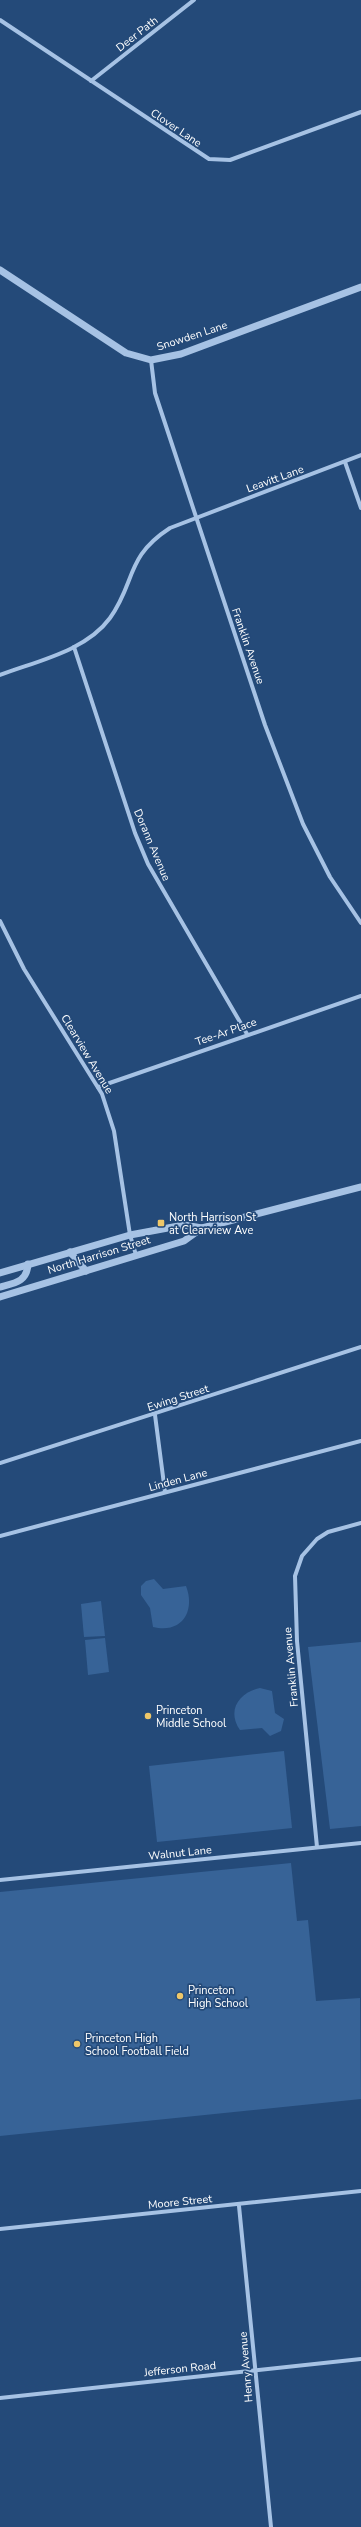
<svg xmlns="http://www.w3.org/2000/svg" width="361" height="2527" font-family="'Nunito Sans',sans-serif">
  <rect width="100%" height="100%" fill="#244a79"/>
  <!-- green -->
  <g fill="#376397">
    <path d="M 154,1579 L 163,1589 L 186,1586 C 196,1612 181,1634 153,1627 L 150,1608 L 141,1595 L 141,1586 L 146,1581 Z"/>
    <polygon points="101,1601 105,1636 84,1637 81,1604"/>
    <polygon points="105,1638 109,1672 88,1675 85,1640"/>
    <polygon points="361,1642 361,1826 330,1829 308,1647"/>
    <path d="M 260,1688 L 272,1691 L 275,1713 L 284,1719 L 281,1731 L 270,1736 L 262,1728 L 240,1730 C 226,1710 240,1692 260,1688 Z"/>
    <polygon points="284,1751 292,1828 157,1842 149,1766"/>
    <polygon points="291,1863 297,1921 308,1920 316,2001 360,1998 361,2099 0,2136 0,1892"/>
  </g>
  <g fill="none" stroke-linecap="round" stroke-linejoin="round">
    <!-- minor -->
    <g stroke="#a6c2e4" stroke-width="4">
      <polyline points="0,20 209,159 230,160 361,112"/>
      <polyline points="91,81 194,0"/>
      <polyline points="151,360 155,393 265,725 303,824 330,877 361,923"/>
      <polyline points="345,462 361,508"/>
      <polyline points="74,647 135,833 148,864 247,1034"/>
      <path d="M 0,675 C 37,661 86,651 110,618 C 136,582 125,557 170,528 L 361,455"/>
      <polyline points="0,921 24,969 102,1094 114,1131 130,1235 136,1255"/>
      <polyline points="98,1087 361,996"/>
      <polyline points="155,1415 165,1492"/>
      <polyline points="0,1463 361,1347"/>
      <polyline points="0,1536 361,1441"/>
      <polyline points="317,1847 297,1641 295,1576 302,1556 317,1539 328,1532 361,1523"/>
      <polyline points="0,1880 361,1843"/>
      <polyline points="239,2206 271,2527"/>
      <polyline points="0,2229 361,2191"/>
      <polyline points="0,2398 361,2359"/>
    </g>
    <!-- tertiary -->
    <g stroke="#a6c2e4" stroke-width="7">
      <polyline points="0,270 126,353 151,360 181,354 361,287"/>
      <polyline points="70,1252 86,1271"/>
      <polyline points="0,1273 130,1235 184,1225 202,1228"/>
      <path d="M 0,1287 C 15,1283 27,1282 28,1264"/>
      <polyline points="0,1297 184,1241 202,1228 361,1187"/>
    </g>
  </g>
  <!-- markers -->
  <g fill="#eec769" stroke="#244a79" stroke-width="1.5">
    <rect x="157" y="1219" width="8" height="8" rx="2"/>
    <circle cx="148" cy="1716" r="4"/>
    <circle cx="180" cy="1996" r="4"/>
    <circle cx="77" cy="2044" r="4"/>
  </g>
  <g text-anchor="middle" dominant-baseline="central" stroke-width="3.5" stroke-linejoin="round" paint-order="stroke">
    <!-- street labels -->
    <g font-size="11" fill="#fff" stroke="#244a79">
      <text transform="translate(137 34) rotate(-38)">Deer Path</text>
      <text transform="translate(176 128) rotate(34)">Clover Lane</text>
      <text transform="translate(192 336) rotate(-18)">Snowden Lane</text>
      <text transform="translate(275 479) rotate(-20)">Leavitt Lane</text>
      <text transform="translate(248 646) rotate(71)">Franklin Avenue</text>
      <text transform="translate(152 845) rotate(67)">Dorann Avenue</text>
      <text transform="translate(226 1032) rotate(-19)">Tee-Ar Place</text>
      <text transform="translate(87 1054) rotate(59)">Clearview Avenue</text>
      <text transform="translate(99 1255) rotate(-17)">North Harrison Street</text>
      <text transform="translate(178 1398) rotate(-18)">Ewing Street</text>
      <text transform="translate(178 1480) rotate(-15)">Linden Lane</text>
      <text transform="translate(291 1667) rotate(-95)">Franklin Avenue</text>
      <text transform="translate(180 1853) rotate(-6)">Walnut Lane</text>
      <text transform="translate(180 2202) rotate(-6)">Moore Street</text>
      <text transform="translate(246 2367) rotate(-95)">Henry Avenue</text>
      <text transform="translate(180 2369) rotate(-6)">Jefferson Road</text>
    </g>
    <!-- poi labels -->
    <g font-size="11" fill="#fff" stroke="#244a79" text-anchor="start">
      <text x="169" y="1217">North Harrison St<tspan x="169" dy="13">at Clearview Ave</tspan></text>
      <text x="156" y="1710">Princeton<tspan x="156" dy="13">Middle School</tspan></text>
      <text x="188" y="1990">Princeton<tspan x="188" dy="13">High School</tspan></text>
      <text x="85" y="2038">Princeton High<tspan x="85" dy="13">School Football Field</tspan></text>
    </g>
  </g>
</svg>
